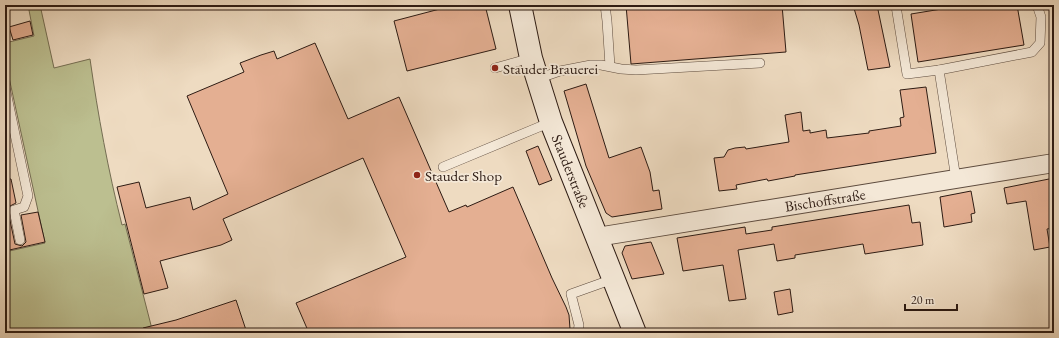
<svg xmlns="http://www.w3.org/2000/svg" width="1059" height="338" font-family="'EB Garamond',serif">
  <rect width="100%" height="100%" fill="#eedbc1"/>
  <filter id="stains"><feTurbulence type="fractalNoise" baseFrequency=".005" numOctaves="4"/><feColorMatrix values="0 0 0 0 .2 0 0 0 0 .09 0 0 0 0 .02 0 0 0 .5 -.17"/></filter>
  <radialGradient id="worn" r=".72"><stop offset=".6" stop-color="#630" stop-opacity="0"/><stop offset="1" stop-color="#630" stop-opacity=".3"/></radialGradient>
  <!-- green -->
  <path fill="#bcbf90" stroke="#746d52" d="M 28,5 L 40,5 L 54,68 L 90,59 C 98,115 108,170 122,225 L 125,224 L 153,333 L 5,333 L 5,252 L 45,243 L 5,59 L 5,43 L 34,36 Z"/>
  <!-- building -->
  <g fill="#e4af92" stroke="#2d1b13">
    <polygon points="455,5 485,5 496,49 407,71 394,21"/>
    <polygon points="626,5 782,5 786,52 631,64"/>
    <polygon points="853,5 877,5 890,67 868,70 859,25"/>
    <polygon points="966,5 1017,5 1024,45 918,62 911,14"/>
    <polygon points="30,21 33,35 13,40 9,27"/>
    <polygon points="315,43 348,119 399,97 449,212 466,205 467,207 513,187 552,278 566,307 569,315 570,329 559,333 309,333 296,303 406,257 363,158 223,219 232,240 221,245 160,261 168,288 144,294 117,187 139,182 146,208 190,197 193,210 228,194 187,96 244,72 240,63 261,55 274,51 277,59"/>
    <polygon points="586,84 609,158 641,147 650,172 653,191 659,190 662,209 612,217 606,213 586,166 564,91"/>
    <polygon points="926,87 936,153 795,175 795,176 768,181 767,179 736,185 737,189 719,191 714,158 724,157 728,150 735,148 745,147 746,149 789,142 785,115 801,112 803,131 810,130 810,133 826,130 827,138 869,133 869,131 901,126 900,118 904,117 900,90"/>
    <polygon points="538,146 552,180 539,185 526,151"/>
    <polygon points="1054,178 1054,228 1047,229 1050,247 1034,250 1026,201 1007,204 1004,188"/>
    <polygon points="5,179 11,179 16,203 10,206 8,211 15,244 22,246 26,242 21,215 38,212 45,242 5,251"/>
    <polygon points="971,191 975,213 971,214 972,222 944,227 940,197"/>
    <polygon points="909,205 912,223 920,222 923,245 865,254 863,244 795,255 795,258 777,261 774,244 738,250 746,299 729,301 723,265 683,271 677,238 745,227 746,234 772,230 772,227"/>
    <polygon points="651,242 664,274 632,279 622,253 625,246"/>
    <polygon points="790,289 793,312 778,315 774,292"/>
    <polygon points="236,300 247,333 143,333 143,328 176,320"/>
  </g>
  <g fill="none" stroke-linecap="round" stroke-linejoin="round">
    <!-- service casing -->
    <g stroke="#5d4b3e" stroke-width="10">
      <g id="service">
        <polyline points="605,5 607,21 610,66"/>
        <polyline points="902,5 896,6 907,74 939,70 1032,52 1040,43 1041,17 1037,5"/>
        <polyline points="495,68 531,58"/>
        <polyline points="939,70 956,179"/>
        <polyline points="537,79 560,71 591,65 601,65 621,69 636,70 760,63"/>
        <polyline points="5,87 28,196 24,207 14,210 20,240"/>
        <polyline points="443,167 551,122"/>
        <polyline points="578,333 579,325 571,294 613,279"/>
      </g>
    </g>
    <!-- minor casing -->
    <g stroke="#5d4b3e" stroke-width="20">
      <polyline id="minor" points="597,237 1054,163"/>
    </g>
    <!-- secondary casing -->
    <g stroke="#2d1b13" stroke-width="24">
      <polyline id="secondary" points="520,5 531,58 551,122 635,333"/>
    </g>
    <!-- service -->
    <use href="#service" stroke="#f4e8d7" stroke-width="9"/>
    <!-- minor -->
    <use href="#minor" stroke="#f4e8d7" stroke-width="18"/>
    <!-- secondary -->
    <use href="#secondary" stroke="#f4e8d7" stroke-width="22"/>
  </g>
  <!-- markers -->
  <g fill="#8f2418" stroke="#f4e8d7" stroke-width="1.5">
    <circle cx="495" cy="68" r="4"/>
    <circle cx="417" cy="175" r="4"/>
  </g>
  <g text-anchor="middle" dominant-baseline="central" stroke-width="3.5" stroke-linejoin="round" paint-order="stroke">
    <!-- poi labels -->
    <g font-size="15" fill="#2d1b13" stroke="#f4e8d7" text-anchor="start">
      <text x="503" y="68">Stauder Brauerei</text>
      <text x="425" y="175">Stauder Shop</text>
    </g>
    <!-- street labels -->
    <g font-size="15" fill="#2d1b13" stroke="#f4e8d7">
      <text transform="translate(571 171) rotate(68)">Stauderstraße</text>
      <text transform="translate(825 200) rotate(-9)">Bischoffstraße</text>
    </g>
  </g>
  <!-- margin -->
  <rect width="1059" height="338" fill="none" stroke="#eedbc1" stroke-width="20"/>
  <rect x="6" y="6" width="1047" height="326" fill="none" stroke="#2d1b13" stroke-width="2"/>
  <rect x="10" y="10" width="1039" height="318" fill="none" stroke="#2d1b13"/>
  <!-- scale -->
  <path d="M905 304v6h52v-6" fill="none" stroke="#2d1b13" stroke-width="2"/>
  <text x="911" y="304" font-size="12" fill="#2d1b13" stroke="#f4e8d7" stroke-width="3" paint-order="stroke">20 m</text>
  <rect width="100%" height="100%" filter="url(#stains)"/>
  <rect width="100%" height="100%" fill="url(#worn)"/>
</svg>
